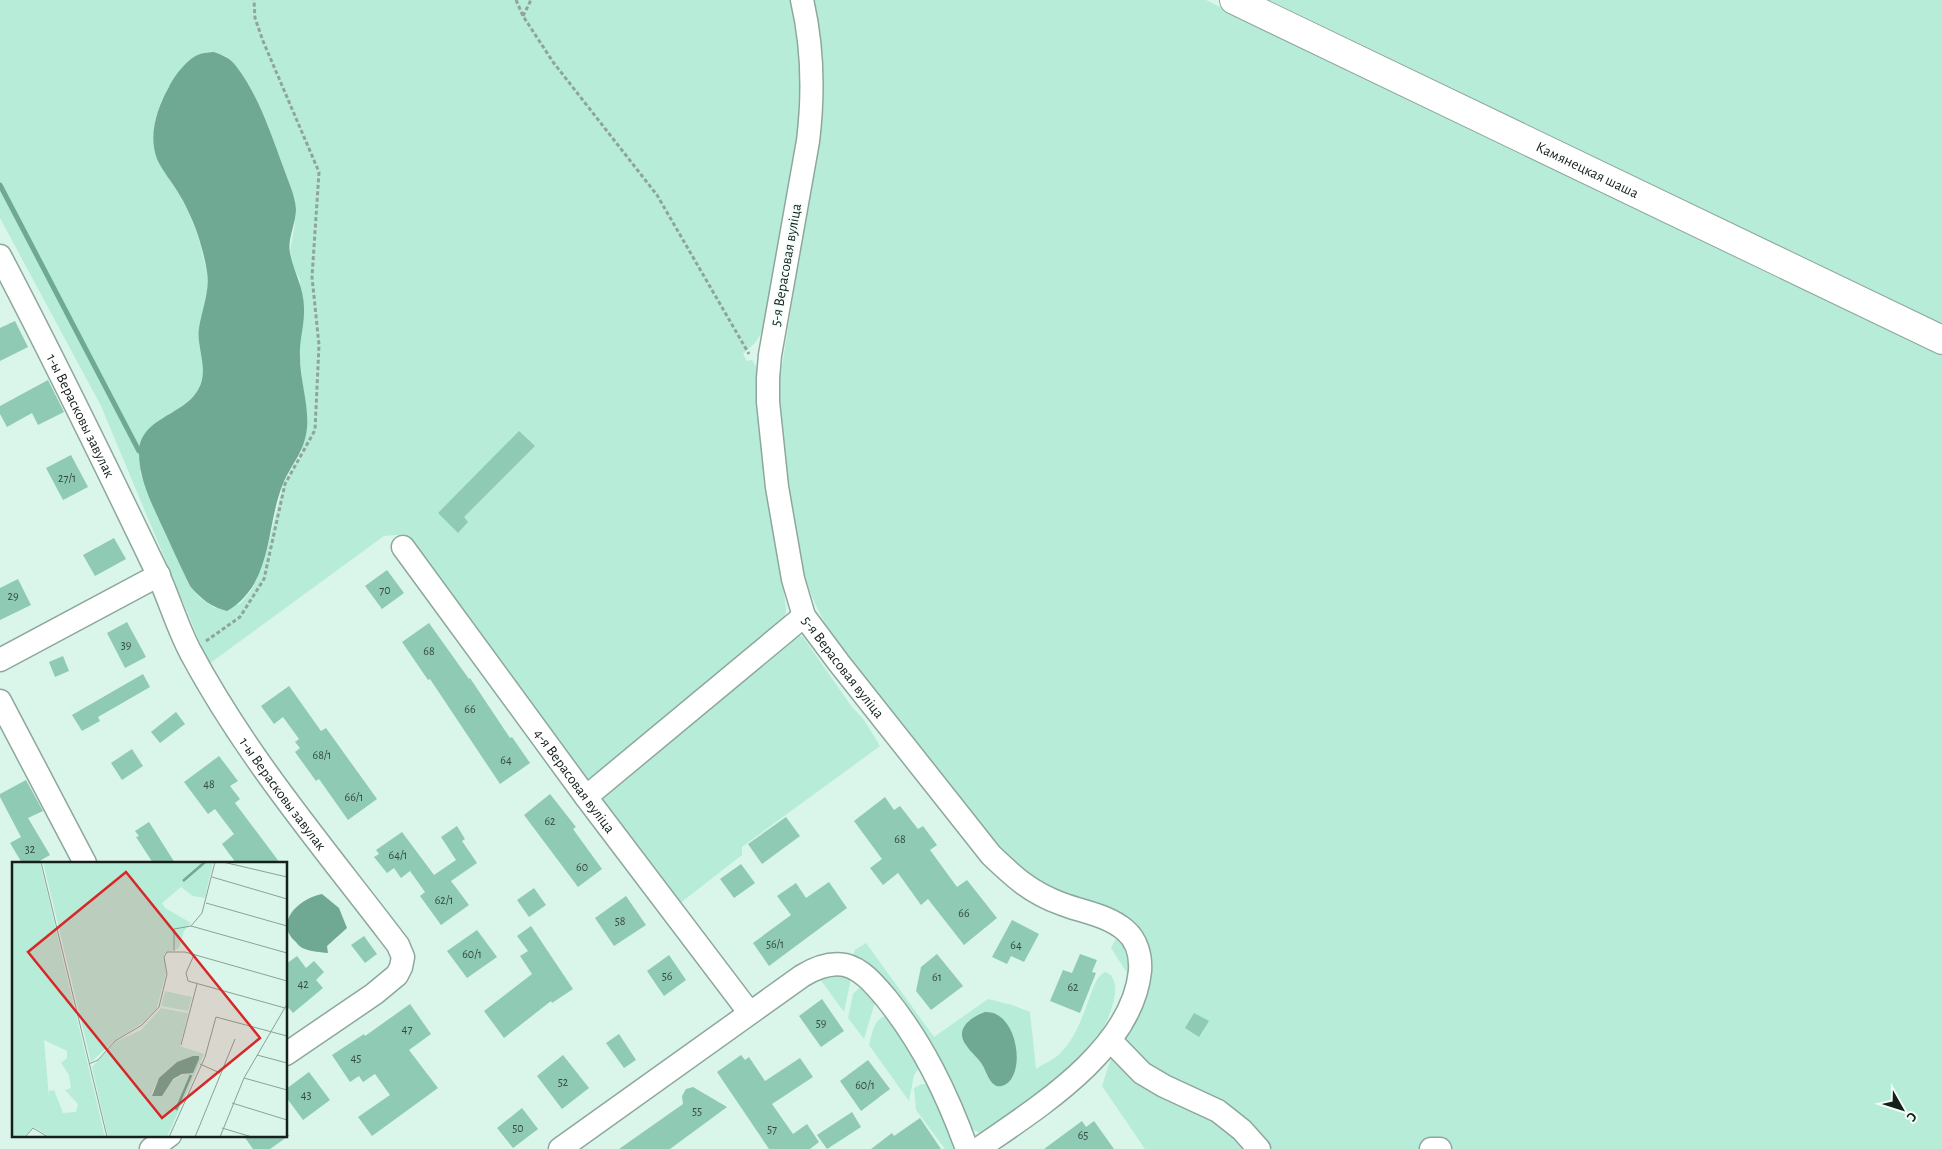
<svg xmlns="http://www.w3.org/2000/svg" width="1942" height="1149" font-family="'Alegreya Sans',sans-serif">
  <rect width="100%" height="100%" fill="#daf6ea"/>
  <!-- green -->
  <g fill="#b7ecd8" fill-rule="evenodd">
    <path d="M 0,0 L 790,0 L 800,56 L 798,126 L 762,332 L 755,343 L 743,354 L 747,361 L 752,360 L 756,366 L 786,609 L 785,619 L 591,782 L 581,778 L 405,534 L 384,536 L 209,664 L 101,406 L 0,218 ZM 214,52 L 225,56 L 235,65 L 268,125 L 292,191 L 296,208 L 295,223 L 290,251 L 293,266 L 300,280 L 300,358 L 307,427 L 304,443 L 299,458 L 284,482 L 262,568 L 250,592 L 240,604 L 215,608 L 200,598 L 190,586 L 148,495 L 140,472 L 184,406 L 198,391 L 203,376 L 203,361 L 199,345 L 199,328 L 207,299 L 207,274 L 200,243 L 190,215 L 179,194 L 167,176 L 157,158 L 154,137 L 155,120 L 162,99 Z"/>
    <path d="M 813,0 L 1206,0 L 1409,100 L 1602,189 L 1942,353 L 1942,1149 L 1145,1149 L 1102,1086 L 1147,947 L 1048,890 L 1015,869 L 831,633 C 799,582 795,538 787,480 C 782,448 778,418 779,385 L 816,152 Z"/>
    <polygon points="1269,0 1942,0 1942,327 1448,86"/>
    <polygon points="797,635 803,637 852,707 864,720 880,746 742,847 742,855 679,904 604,803 603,795"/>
    <polygon points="1118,934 1128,952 1129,976 1111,948"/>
    <path d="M 866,943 L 934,1037 L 988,999 L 1012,1005 L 1030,1012 L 1036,1069 C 1041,1065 1047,1063 1053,1059 C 1072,1046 1080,1023 1088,1002 C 1092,992 1095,977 1105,972 C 1114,974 1116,985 1115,994 C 1105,1057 1034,1099 987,1133 L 980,1133 L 970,1128 L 852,957 L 855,950 Z"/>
    <polygon points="826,971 851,978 844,1012 817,975"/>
    <polygon points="859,988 864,989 875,1002 864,1039 848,1018 853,994"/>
    <path d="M 885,1016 L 892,1019 L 919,1068 L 914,1075 L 909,1101 L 869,1045 C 872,1035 873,1020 885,1016 Z"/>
    <polygon points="922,1084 930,1085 956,1149 945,1149 916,1110 914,1088"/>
  </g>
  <!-- water -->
  <g fill="#6fa994">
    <path d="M 214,52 C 223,55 231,59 236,66 C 259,96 271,134 284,169 C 288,181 295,195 296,209 C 296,224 287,239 290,253 C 294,274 305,288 304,312 C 304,327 299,342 300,357 C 300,380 309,405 307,428 C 304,454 292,462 283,484 C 265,527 274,583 227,611 C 211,607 201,599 190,586 C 180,566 171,545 161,524 C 151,502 139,479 139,453 C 139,418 183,416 198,390 C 210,369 196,349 199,328 C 202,309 210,292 207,272 C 203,246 193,217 179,194 C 172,182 163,172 157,159 C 148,135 157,108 169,87 C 174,76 188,58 200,54 C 204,53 210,52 214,52 Z"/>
    <path d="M 322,894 L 339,908 L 347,928 L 327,946 L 328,953 C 321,952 312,952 305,949 C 301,948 298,945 296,942 C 273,922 300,898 322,894 Z"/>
    <path d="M 985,1012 C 1018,1010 1028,1078 1002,1086 C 991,1089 987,1073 983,1066 C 978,1057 971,1053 966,1045 C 954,1029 971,1017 985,1012 Z"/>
  </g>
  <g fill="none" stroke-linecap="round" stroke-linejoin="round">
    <!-- stream -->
    <polyline stroke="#6fa994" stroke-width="5" points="0,185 139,451"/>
  </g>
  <!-- building -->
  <g fill="#8fcab4">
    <polygon points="15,321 28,347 0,361 0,328"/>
    <polygon points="48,380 64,412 38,425 32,413 7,427 0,414 0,406"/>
    <polygon points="519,431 535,446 464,517 468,522 458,533 438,513"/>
    <polygon points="71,455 88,487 63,500 46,468"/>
    <polygon points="114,538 126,559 95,576 83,555"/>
    <polygon points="387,570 404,593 382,609 365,586"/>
    <polygon points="18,579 31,605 0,620 0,588"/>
    <polygon points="127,622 146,657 125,668 107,633"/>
    <polygon points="429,623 469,679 470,678 510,738 512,737 530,763 500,784 430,679 428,680 402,642"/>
    <polygon points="63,656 69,671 55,677 49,662"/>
    <polygon points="143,674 150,687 98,717 100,721 82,731 72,715"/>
    <polygon points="289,686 321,731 326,728 377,799 348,820 319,779 316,781 295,752 300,748 295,742 299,739 283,717 274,724 261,706"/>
    <polygon points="176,712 185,724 160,743 151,732"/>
    <polygon points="132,749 143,766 122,780 111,763"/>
    <polygon points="219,756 238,781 230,786 240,799 235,803 280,863 236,863 222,844 234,834 215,809 208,814 184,782"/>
    <polygon points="26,780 43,811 28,818 50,855 36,863 22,863 10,843 21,837 0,797 0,794"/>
    <polygon points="550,794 576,827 573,829 602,869 578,887 524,815"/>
    <polygon points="885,797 894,810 900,806 918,829 923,826 937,845 930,850 957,887 967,880 997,918 964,945 928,899 921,905 898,873 883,885 870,868 882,859 854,821"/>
    <polygon points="786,817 800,836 762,864 748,844"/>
    <polygon points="149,822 175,863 153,863 136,837 139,836 135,831"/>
    <polygon points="457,826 465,839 462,841 477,863 451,881 469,905 441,925 420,896 425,892 410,871 401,878 394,868 387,873 374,857 379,854 376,850 402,832 434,875 456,860 441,837"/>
    <polygon points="741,864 755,883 734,898 720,879"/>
    <polygon points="829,882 847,908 769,966 753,943 791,915 777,896 796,883 806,898"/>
    <polygon points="534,888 546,905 529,917 517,900"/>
    <polygon points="626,896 646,925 614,946 595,918"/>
    <polygon points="1012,920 1039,934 1024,962 1011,956 1007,964 992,957"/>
    <polygon points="531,926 573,989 552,1003 551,1001 504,1038 484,1011 532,974 520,956 528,951 517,936"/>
    <polygon points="477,930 497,957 467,978 447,951"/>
    <polygon points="364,936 377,954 365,963 351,945"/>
    <polygon points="937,954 963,986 931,1010 916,991 921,967"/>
    <polygon points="1080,954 1097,960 1092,972 1096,973 1080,1013 1050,1001 1063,970 1072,973"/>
    <polygon points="669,955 686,980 664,996 647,971"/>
    <polygon points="297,956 306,968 314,961 324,972 316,980 323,988 293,1013 286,1005 286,964"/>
    <polygon points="822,999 844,1031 821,1047 799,1016"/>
    <polygon points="410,1004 431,1034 409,1050 438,1088 372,1136 358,1117 390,1095 375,1074 363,1082 359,1076 350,1082 332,1055 364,1034 365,1036"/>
    <polygon points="1194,1013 1209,1021 1199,1037 1185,1028"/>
    <polygon points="619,1034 636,1060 624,1068 606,1043"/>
    <polygon points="563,1055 589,1088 562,1109 537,1076"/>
    <polygon points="741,1055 745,1060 749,1057 765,1081 800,1058 813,1077 772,1104 793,1134 807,1124 819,1142 810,1149 769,1149 717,1072"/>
    <polygon points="868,1060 890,1089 861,1111 840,1081"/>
    <polygon points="309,1072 330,1100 303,1120 286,1097 286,1089"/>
    <polygon points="693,1087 727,1107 670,1149 619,1149 683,1104 682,1096 686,1089"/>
    <polygon points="522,1108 538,1129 513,1148 497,1128"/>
    <polygon points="852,1112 861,1127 827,1149 817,1135"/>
    <polygon points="920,1118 941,1149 871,1149 892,1133 894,1136"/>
    <polygon points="1082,1121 1086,1127 1094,1121 1114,1149 1044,1149"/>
    <polygon points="243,1135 290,1135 270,1149 253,1149"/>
  </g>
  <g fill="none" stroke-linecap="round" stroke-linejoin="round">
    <!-- minor casing -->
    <g stroke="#8da79c" stroke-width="25">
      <g id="minor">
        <path id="s1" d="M 802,0 C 813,47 814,92 808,141 L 770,355 L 768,378 L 768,402 L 777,487 L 793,579 L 804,616 L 839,663 L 991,855 C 1014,877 1031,893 1062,904 C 1083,912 1107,915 1125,930 C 1137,940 1141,956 1140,971 C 1132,1050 1037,1108 978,1149"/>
        <path id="s2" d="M 0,256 C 54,359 104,462 154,566 C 168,594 176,625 191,653 C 245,754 319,842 388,932 L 398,945 L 403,957 L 401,967 L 397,975 L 374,994 L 286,1054"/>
        <path id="s3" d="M 403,547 L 586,797 L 749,1012"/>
        <polyline points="0,660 159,575"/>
        <polyline points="0,701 85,863"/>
        <polyline points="586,797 804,616"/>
        <polyline points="1110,1040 1142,1073 1164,1086 1218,1111 1242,1130 1259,1149"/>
        <polyline points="151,1149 170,1135"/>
        <path d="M 560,1149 L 802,976 C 815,968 829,962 845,965 C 862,969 875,985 886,998 C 923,1044 947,1094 967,1149"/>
        <polyline points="1431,1149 1440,1149"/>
      </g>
    </g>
    <!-- major casing -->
    <g stroke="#8da79c" stroke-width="30">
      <g id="major">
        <path id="s4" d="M 1234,0 L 1942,340"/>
      </g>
    </g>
    <!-- path -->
    <g stroke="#8fa49b" stroke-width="3" stroke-dasharray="4 2.5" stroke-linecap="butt">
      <polyline points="516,0 523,16 553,62 657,195 749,354"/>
      <polyline points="523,16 531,0"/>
      <polyline points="206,641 240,617 264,579 285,484 315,430 319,345 312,277 319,172 263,41 255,18 254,0"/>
    </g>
    <!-- minor -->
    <use href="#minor" stroke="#fff" stroke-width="22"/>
    <!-- major -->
    <use href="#major" stroke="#fff" stroke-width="28"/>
  </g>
  <g text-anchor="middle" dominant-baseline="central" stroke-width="4" stroke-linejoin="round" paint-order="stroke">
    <!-- number labels -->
    <g font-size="12" fill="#344a42">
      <text x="67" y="478">27/1</text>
      <text x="385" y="590">70</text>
      <text x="13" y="596">29</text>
      <text x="126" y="645">39</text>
      <text x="429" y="651">68</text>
      <text x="470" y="709">66</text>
      <text x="322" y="755">68/1</text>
      <text x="506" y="760">64</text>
      <text x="209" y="784">48</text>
      <text x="354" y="797">66/1</text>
      <text x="550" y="821">62</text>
      <text x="900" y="839">68</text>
      <text x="30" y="849">32</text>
      <text x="398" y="855">64/1</text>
      <text x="582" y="867">60</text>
      <text x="444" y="900">62/1</text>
      <text x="964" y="913">66</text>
      <text x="620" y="921">58</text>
      <text x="775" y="944">56/1</text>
      <text x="1016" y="945">64</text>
      <text x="472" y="954">60/1</text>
      <text x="667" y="976">56</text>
      <text x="937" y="977">61</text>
      <text x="303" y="984">42</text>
      <text x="1073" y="987">62</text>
      <text x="821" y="1023">59</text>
      <text x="407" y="1029">47</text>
      <text x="356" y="1058">45</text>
      <text x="563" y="1082">52</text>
      <text x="865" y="1085">60/1</text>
      <text x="306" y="1095">43</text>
      <text x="697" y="1111">55</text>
      <text x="518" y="1128">50</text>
      <text x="772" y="1129">57</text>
      <text x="1083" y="1135">65</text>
    </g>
    <!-- street labels -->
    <g font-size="15" fill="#151f1c" stroke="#f3fefa">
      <text stroke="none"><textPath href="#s4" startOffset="392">Камянецкая шаша</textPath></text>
      <text transform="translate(786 265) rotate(-80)">5-я Верасовая вуліца</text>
      <text stroke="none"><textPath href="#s2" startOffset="179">1-ы Верасковы завулак</textPath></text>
      <text stroke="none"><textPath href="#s1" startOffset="688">5-я Верасовая вуліца</textPath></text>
      <text stroke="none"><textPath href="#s3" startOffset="290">4-я Верасовая вуліца</textPath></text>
      <text stroke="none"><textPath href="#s2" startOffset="609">1-ы Верасковы завулак</textPath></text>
    </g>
  </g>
  <!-- overview -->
  <g transform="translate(12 862)">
    <rect width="275" height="275" fill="#daf6ea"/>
    <path d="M 0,0 L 28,0 L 93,275 L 38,275 L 22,265 L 11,275 L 0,275 ZM 32,178 L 55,189 L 55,196 L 49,201 L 57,213 L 59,226 L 53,228 L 66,242 L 64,250 L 51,251 L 42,228 L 37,229 L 37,235 ZM 31,0 L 201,0 L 193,36 L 181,34 L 169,25 L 150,41 L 153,46 L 179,61 L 172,69 L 167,86 L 152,92 L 154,111 L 145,146 L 132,160 L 102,179 L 79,200 ZM 153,129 L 180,135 L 176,149 L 149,144 ZM 149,146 L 176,151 L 168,184 L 192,192 L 155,275 L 96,275 L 80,205 L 103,180 L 129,168 ZM 173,198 L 172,212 L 159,219 L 150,234 L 139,233 L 147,216 L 165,200 Z" fill="#b7ecd8" fill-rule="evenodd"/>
    <path d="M 181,194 L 187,194 L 187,197 L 181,211 L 170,212 L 161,217 L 150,234 L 140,234 L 147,216 L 165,200 Z" fill="#6fa994"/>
    <path fill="none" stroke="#6fa994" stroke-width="2.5" d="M 171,19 L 193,0M 164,248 L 179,213"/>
    <path fill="none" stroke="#8ba098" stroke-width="1" d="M 29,0 L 95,275M 211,0 L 275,15M 200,15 L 275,37M 194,41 L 275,64M 179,64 L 275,91M 162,89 L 162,67 L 179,64 L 190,51 L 203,0M 182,93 L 174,111 L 176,119 L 273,146M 169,183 L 185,122M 245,193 L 275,201M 77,202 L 86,198 L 103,179 L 130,163 L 147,145 L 155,112 L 152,95 L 155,90 L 173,90 L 275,119M 188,202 L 208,211M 232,216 L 275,228M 220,241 L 275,258M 210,266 L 240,275M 13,275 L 21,266 L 36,275M 157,275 L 193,195 L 204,155 L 275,174M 183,275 L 223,177M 208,275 L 232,216 L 275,142"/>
    <path fill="#d62828" fill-opacity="0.15" stroke="#d62828" stroke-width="2.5" d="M 114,10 L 248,176 L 150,256 L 16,90 Z"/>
    <rect width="275" height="275" fill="none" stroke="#151f1c" stroke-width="2.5"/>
  </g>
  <!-- north arrow -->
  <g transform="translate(1902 1109) rotate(129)" stroke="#f3fefa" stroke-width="4" paint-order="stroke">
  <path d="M0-4L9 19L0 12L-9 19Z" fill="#151f1c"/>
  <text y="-8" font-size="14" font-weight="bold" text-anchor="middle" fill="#151f1c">С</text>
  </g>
</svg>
